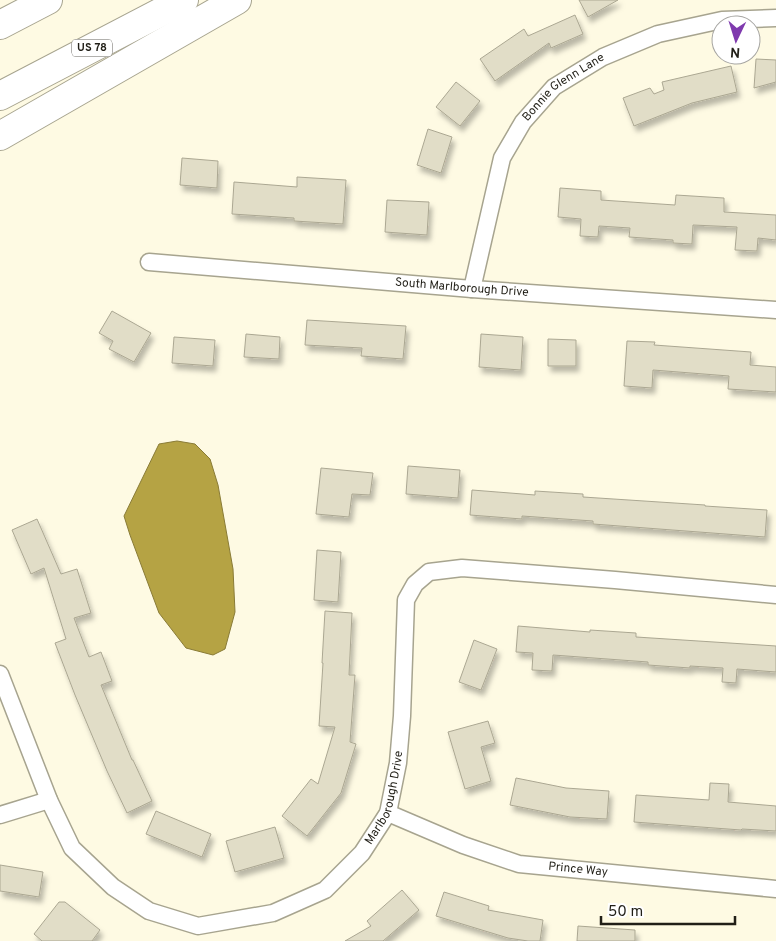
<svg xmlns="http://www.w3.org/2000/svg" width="776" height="941" font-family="Overpass,sans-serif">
  <defs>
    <filter id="shadow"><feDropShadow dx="3" dy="5.5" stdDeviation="2.5" flood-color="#0004"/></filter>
  </defs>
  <rect width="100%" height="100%" fill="#fefae3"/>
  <!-- water -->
  <polygon fill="#b5a344" stroke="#897b36" points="177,441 195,444 210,459 218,485 233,569 235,612 225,649 213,655 186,648 159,613 130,535 124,516 159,444"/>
  <!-- building -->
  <g fill="#e1ddc7" stroke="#aba792" filter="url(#shadow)">
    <polygon points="579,0 618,0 588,17"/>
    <polygon points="575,15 583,34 551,48 549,43 495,81 480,59 524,29 528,36"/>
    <polygon points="756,59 776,60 776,82 754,88"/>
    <polygon points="731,66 737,92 692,103 634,126 623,98 650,88 654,94 664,90 662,82"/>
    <polygon points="456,82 480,101 460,126 436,107"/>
    <polygon points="428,129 452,137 441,173 417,165"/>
    <polygon points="182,158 218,161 217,188 180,185"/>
    <polygon points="297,177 346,180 343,224 294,221 294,218 232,214 234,182 297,187"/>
    <polygon points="560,188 601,191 601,200 675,205 676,195 724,198 724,212 776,215 776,240 758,238 757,251 735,250 737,227 693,225 692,244 673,243 673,240 629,237 630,228 599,226 598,237 580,236 581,219 558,217"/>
    <polygon points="387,200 429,202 427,235 385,232"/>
    <polygon points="112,311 151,333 134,362 109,349 113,341 99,333"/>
    <polygon points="307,320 406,326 403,359 361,356 362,348 305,345"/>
    <polygon points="246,334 280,337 279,359 244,357"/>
    <polygon points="481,334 523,337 521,370 479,367"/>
    <polygon points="174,337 215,340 213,366 172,363"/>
    <polygon points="548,339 576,340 576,366 548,366"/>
    <polygon points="627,341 655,342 654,345 751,352 750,365 776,367 776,392 728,389 729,376 653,370 652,388 624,386"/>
    <polygon points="408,466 460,470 458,498 406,494"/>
    <polygon points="321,468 373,473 370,495 352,494 349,517 316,514"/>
    <polygon points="472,490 535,495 535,491 583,494 583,497 705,505 705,506 767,510 765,537 593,524 593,521 522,516 522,519 470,515"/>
    <polygon points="37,519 61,574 77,569 91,613 74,618 89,657 101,652 112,681 101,685 132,760 133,760 152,801 127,813 107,771 75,695 55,643 66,639 44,568 31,574 12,530"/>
    <polygon points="317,550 341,552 338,602 314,600"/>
    <polygon points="325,611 352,613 349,675 355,675 350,742 356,744 341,793 307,836 282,816 311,779 318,784 335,727 319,726 323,663 322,663"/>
    <polygon points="518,626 590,632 590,630 636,633 636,637 776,646 776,672 737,669 736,683 722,682 723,668 690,666 690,668 648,665 648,662 553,655 552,671 532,670 533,653 516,652"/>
    <polygon points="474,640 497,649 481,690 459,682"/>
    <polygon points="488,721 495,743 481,747 491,781 465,789 448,732"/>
    <polygon points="516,778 566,788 609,791 607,819 570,817 510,805"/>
    <polygon points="710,783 729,784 728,802 776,806 776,831 742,829 741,830 634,822 636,795 709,800"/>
    <polygon points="156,811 211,834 202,857 146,834"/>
    <polygon points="275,827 284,858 235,872 226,841"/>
    <polygon points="0,865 43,872 39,897 0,891"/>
    <polygon points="402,890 419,910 383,941 345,941 371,926 367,921"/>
    <polygon points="444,892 489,906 488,910 543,920 540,941 528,941 508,938 436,916"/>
    <polygon points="59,902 65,902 100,930 92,941 42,941 34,934"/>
    <polygon points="578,926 635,930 635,941 577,941"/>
  </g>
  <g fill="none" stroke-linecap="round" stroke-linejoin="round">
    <!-- minor casing -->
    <g stroke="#a7a48f" stroke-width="19">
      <g id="minor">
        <path id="s1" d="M 149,262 L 472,289 L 776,310"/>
        <path id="s2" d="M 472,289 L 502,158 L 523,122 L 554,87 L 603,57 L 658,34 L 722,20 L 776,18"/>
        <path id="s3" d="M 0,674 L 49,800 L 72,848 L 113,887 L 149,911 L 198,926 L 273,913 L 325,890 L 362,853 L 388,813 L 398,763 L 402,716 L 406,600 L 415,584 L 429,572 L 462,568 L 615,580 L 776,595"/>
        <path id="s4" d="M 388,813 L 463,845 L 519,864 L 776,889"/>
        <polyline points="0,815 49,800"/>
      </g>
    </g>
    <!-- motorway casing -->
    <g stroke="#a7a48f" stroke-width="30">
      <g id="motorway">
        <polyline points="0,25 48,0"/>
        <polyline points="0,96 184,0"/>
        <polyline points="0,136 237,0"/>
      </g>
    </g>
    <!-- minor -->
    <use href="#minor" stroke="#fff" stroke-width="16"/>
    <!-- motorway -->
    <use href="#motorway" stroke="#fff" stroke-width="28"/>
  </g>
  <g text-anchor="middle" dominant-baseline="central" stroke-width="4" stroke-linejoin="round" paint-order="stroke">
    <!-- shield labels -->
    <rect fill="#fff" stroke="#64625d" stroke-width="1" x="72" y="39.5" width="40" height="17" rx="4"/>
    <g font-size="11" font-weight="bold" fill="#211f17">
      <text x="92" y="48">US 78</text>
    </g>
    <!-- street labels -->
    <g font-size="12" fill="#211f17" stroke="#fff">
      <text stroke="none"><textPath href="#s2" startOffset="230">Bonnie Glenn Lane</textPath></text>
      <text stroke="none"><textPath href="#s1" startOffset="314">South Marlborough Drive</textPath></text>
      <text stroke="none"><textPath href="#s3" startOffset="586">Marlborough Drive</textPath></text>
      <text stroke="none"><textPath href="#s4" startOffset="200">Prince Way</textPath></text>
    </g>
  </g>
  <!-- north arrow -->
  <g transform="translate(736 40) rotate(184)"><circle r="24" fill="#ffffff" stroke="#a6a5a2"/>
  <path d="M0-4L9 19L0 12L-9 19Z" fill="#7f3aae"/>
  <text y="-8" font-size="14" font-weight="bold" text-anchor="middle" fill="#211f17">N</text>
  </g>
  <!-- scale -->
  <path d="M601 916v8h134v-8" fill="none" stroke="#211f17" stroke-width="2.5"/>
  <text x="608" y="916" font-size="15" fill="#211f17" stroke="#ffffff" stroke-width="4" paint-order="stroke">50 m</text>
</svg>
